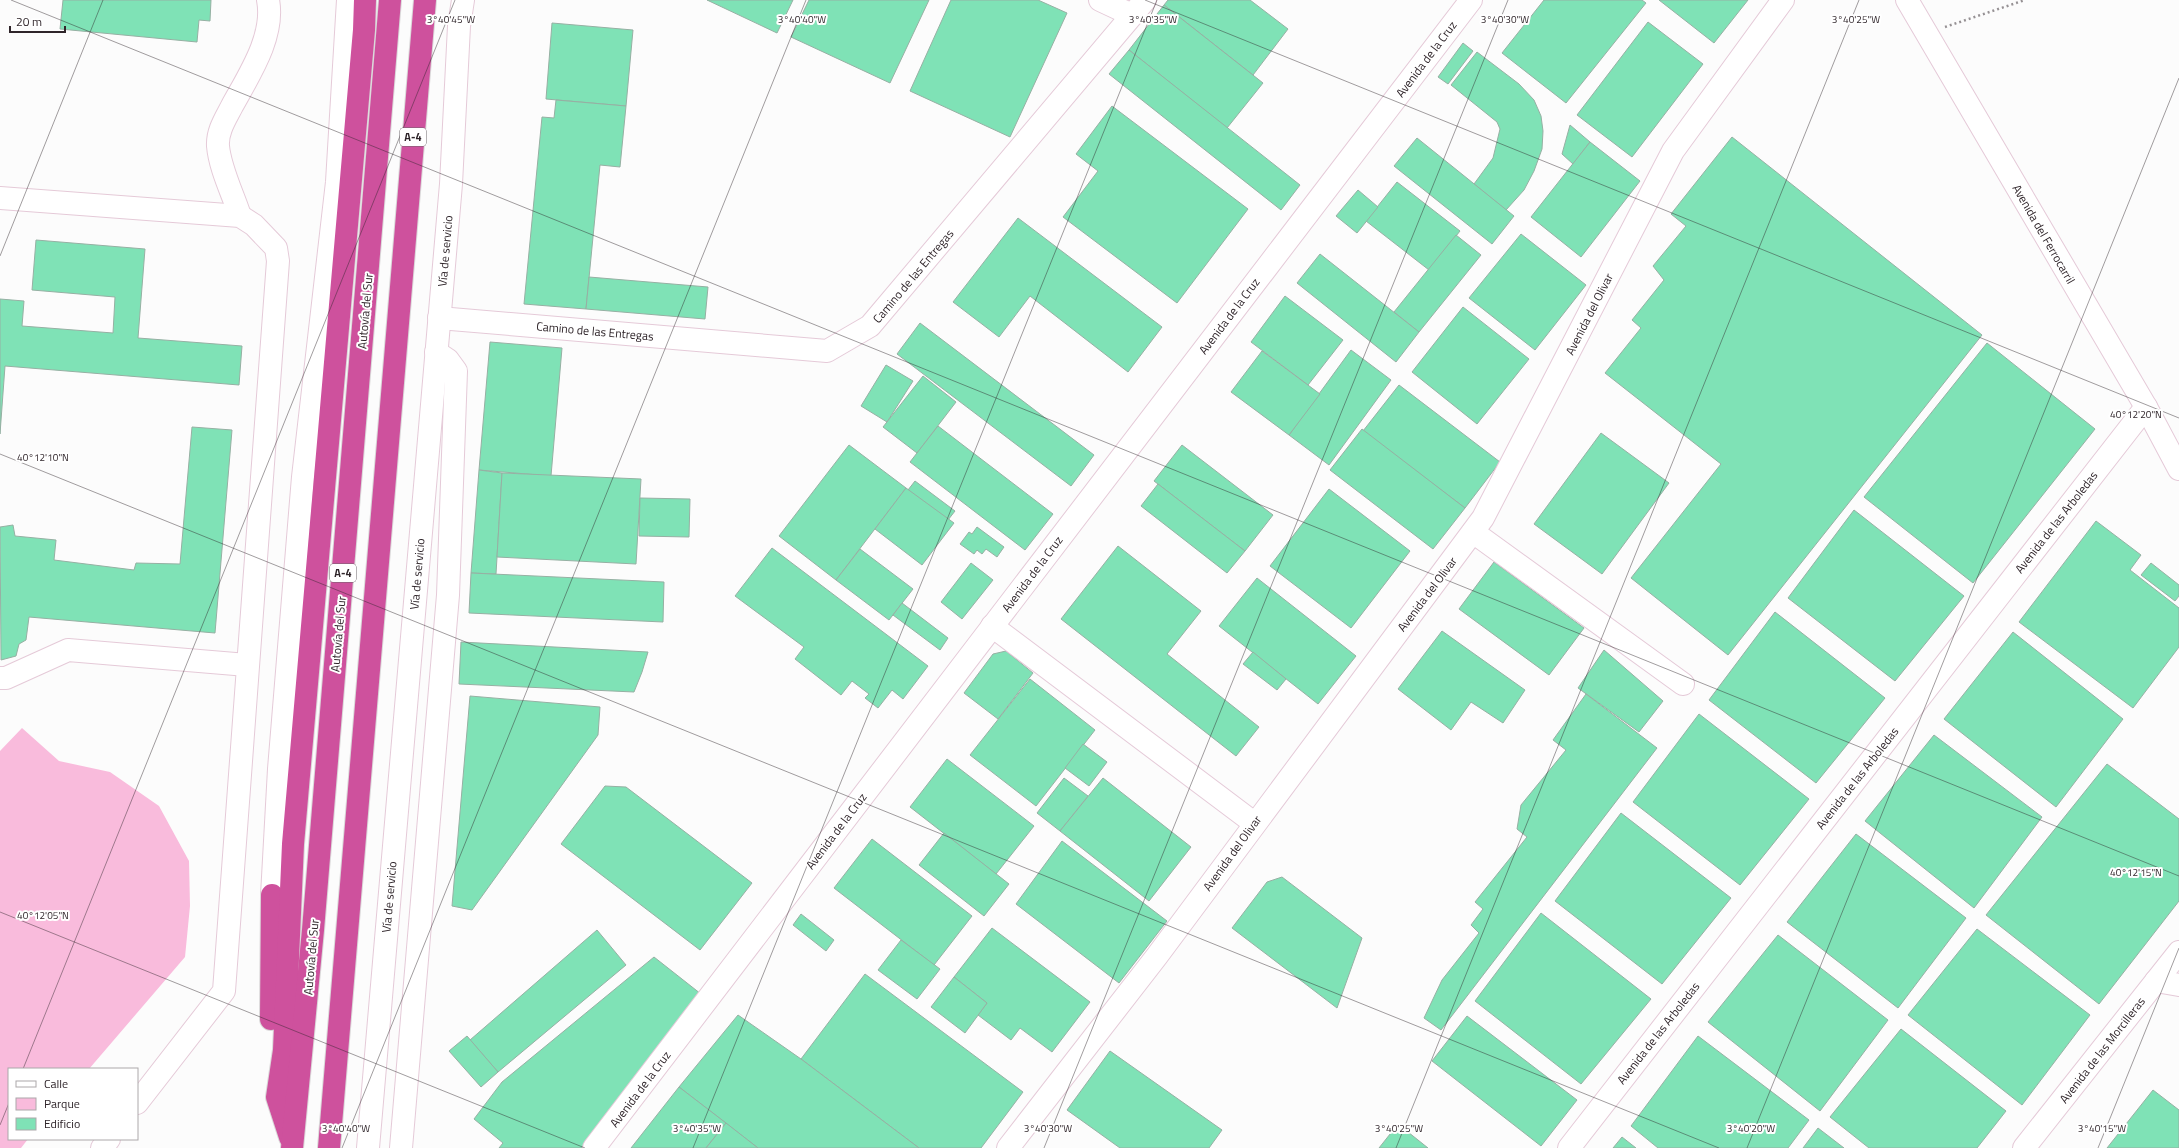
<svg xmlns="http://www.w3.org/2000/svg" width="2179" height="1148" font-family="'Titillium Web',sans-serif">
  <rect width="100%" height="100%" fill="#fcfcfc"/>
  <!-- green -->
  <polygon fill="#f9bbdc" points="22,728 59,761 110,772 159,806 189,861 190,906 185,957 89,1069 9,1069 9,1139 28,1139 21,1148 0,1148 0,751"/>
  <!-- building -->
  <g fill="#7fe2b6" stroke="#96b0a3">
    <polygon points="63,0 211,0 210,21 199,20 197,42 60,29"/>
    <polygon points="707,0 793,0 777,33"/>
    <polygon points="809,0 929,0 890,83 791,37"/>
    <polygon points="951,0 1038,0 1067,13 1010,137 910,91"/>
    <polygon points="1168,0 1250,0 1288,29 1253,75 1164,5"/>
    <polygon points="1544,0 1642,0 1646,3 1566,103 1502,53"/>
    <polygon points="1659,0 1748,0 1714,43"/>
    <polygon points="1164,5 1263,83 1227,128 1129,50"/>
    <polygon points="1648,22 1703,64 1632,157 1577,115"/>
    <polygon points="552,23 633,30 626,106 546,99"/>
    <polygon points="1463,43 1473,51 1448,84 1438,77"/>
    <polygon points="1129,50 1300,185 1281,210 1109,74"/>
    <polygon points="1477,52 1519,84 1534,100 1541,116 1543,131 1542,149 1534,171 1524,190 1506,210 1474,184 1493,158 1500,129 1497,122 1451,85"/>
    <polygon points="556,100 626,106 620,167 600,165 586,309 524,304 542,117 554,118"/>
    <polygon points="1112,106 1248,209 1177,303 1063,217 1098,171 1076,154"/>
    <polygon points="1570,125 1590,142 1573,164 1562,154"/>
    <polygon points="1732,137 1982,335 1728,655 1631,578 1721,464 1605,373 1641,328 1632,320 1664,280 1653,266 1686,226 1671,214"/>
    <polygon points="1417,138 1514,216 1492,244 1394,166"/>
    <polygon points="1590,142 1640,181 1581,257 1531,217"/>
    <polygon points="1397,182 1460,231 1429,270 1366,221"/>
    <polygon points="1358,190 1378,207 1357,233 1336,216"/>
    <polygon points="1018,218 1162,327 1128,372 1030,296 999,337 953,302"/>
    <polygon points="1521,234 1586,285 1535,350 1469,298"/>
    <polygon points="1456,235 1481,255 1419,332 1394,312"/>
    <polygon points="36,240 145,249 138,338 242,346 239,385 5,366 0,434 0,299 24,301 22,326 113,333 115,297 32,290"/>
    <polygon points="1320,254 1419,332 1396,362 1297,283"/>
    <polygon points="589,277 708,287 705,319 586,309"/>
    <polygon points="1285,296 1343,340 1308,385 1251,342"/>
    <polygon points="1463,307 1529,359 1477,424 1412,372"/>
    <polygon points="920,323 1094,455 1071,486 897,354"/>
    <polygon points="490,342 562,348 551,476 479,470"/>
    <polygon points="1987,343 2095,429 1973,583 1864,497"/>
    <polygon points="1351,350 1391,380 1329,465 1289,435"/>
    <polygon points="1262,351 1320,394 1289,435 1231,392"/>
    <polygon points="886,365 913,381 887,422 861,406"/>
    <polygon points="923,376 956,402 917,453 883,427"/>
    <polygon points="1399,385 1500,462 1465,508 1363,431"/>
    <polygon points="938,426 1053,514 1025,550 910,462"/>
    <polygon points="192,427 232,430 215,633 29,617 26,640 19,644 16,656 1,660 0,527 13,525 15,536 56,540 54,560 134,570 136,563 180,564"/>
    <polygon points="1362,429 1465,508 1433,549 1330,470"/>
    <polygon points="1601,433 1669,483 1602,574 1534,524"/>
    <polygon points="849,445 906,488 836,580 779,536"/>
    <polygon points="1182,445 1273,515 1245,551 1154,481"/>
    <polygon points="479,470 502,473 496,574 471,573"/>
    <polygon points="502,473 641,479 636,564 497,557"/>
    <polygon points="915,481 955,511 948,520 908,490"/>
    <polygon points="1158,484 1245,551 1227,573 1141,506"/>
    <polygon points="906,488 954,523 922,565 875,529"/>
    <polygon points="1329,489 1410,551 1351,628 1270,566"/>
    <polygon points="640,498 690,499 689,537 639,536"/>
    <polygon points="1854,510 1964,596 1895,681 1788,598"/>
    <polygon points="2096,521 2141,555 2130,570 2179,608 2179,647 2133,708 2019,622"/>
    <polygon points="977,527 1004,547 997,557 986,549 982,554 977,550 974,554 960,544 969,532 972,534"/>
    <polygon points="1118,546 1201,611 1167,654 1259,727 1236,756 1061,619"/>
    <polygon points="772,548 928,666 903,699 892,690 878,708 865,698 869,694 852,681 841,695 795,659 804,647 735,596"/>
    <polygon points="860,549 913,589 889,620 836,580"/>
    <polygon points="1494,562 1584,628 1549,675 1459,609"/>
    <polygon points="971,563 993,580 962,619 941,602"/>
    <polygon points="2151,563 2179,585 2179,596 2175,601 2141,575"/>
    <polygon points="471,573 664,582 663,622 469,613"/>
    <polygon points="1257,578 1356,656 1318,704 1219,626"/>
    <polygon points="902,603 948,638 940,650 893,615"/>
    <polygon points="1775,612 1885,698 1816,783 1709,700"/>
    <polygon points="1442,631 1525,690 1503,723 1471,702 1451,730 1398,689"/>
    <polygon points="2013,632 2123,719 2056,807 1944,719"/>
    <polygon points="461,642 648,652 642,672 634,692 459,684"/>
    <polygon points="1604,650 1663,701 1639,732 1578,688"/>
    <polygon points="1006,651 1033,673 998,719 964,693 993,654"/>
    <polygon points="1253,652 1286,679 1277,690 1243,664"/>
    <polygon points="1030,679 1095,730 1036,806 970,755"/>
    <polygon points="1586,694 1657,748 1441,1030 1424,1018 1442,980 1479,933 1471,925 1483,909 1475,902 1527,837 1517,829 1521,805 1566,750 1553,740"/>
    <polygon points="470,696 600,707 598,735 472,910 452,906"/>
    <polygon points="1699,714 1809,799 1740,885 1633,802"/>
    <polygon points="1934,735 2042,817 1974,908 1865,821"/>
    <polygon points="1083,744 1107,762 1089,786 1065,768"/>
    <polygon points="947,759 1034,826 996,874 910,807"/>
    <polygon points="2107,764 2179,819 2179,901 2099,1004 1986,915"/>
    <polygon points="1064,778 1088,796 1060,831 1037,813"/>
    <polygon points="1103,778 1191,847 1149,901 1060,831"/>
    <polygon points="605,786 626,787 752,883 700,950 561,844"/>
    <polygon points="1621,813 1731,898 1662,984 1555,901"/>
    <polygon points="944,833 1009,884 984,916 919,865"/>
    <polygon points="1856,834 1966,918 1898,1008 1787,922"/>
    <polygon points="872,839 972,916 934,965 834,888"/>
    <polygon points="1062,841 1167,921 1119,983 1016,904"/>
    <polygon points="1282,877 1362,938 1337,1008 1232,928 1267,882"/>
    <polygon points="1541,913 1651,999 1581,1084 1475,1001"/>
    <polygon points="801,914 834,940 826,951 793,925"/>
    <polygon points="992,928 1090,1002 1052,1052 1020,1028 1011,1040 978,1015 987,1003 954,977"/>
    <polygon points="1977,929 2090,1015 2022,1105 1908,1015"/>
    <polygon points="597,930 626,965 498,1072 470,1040"/>
    <polygon points="1778,935 1888,1020 1820,1111 1708,1022"/>
    <polygon points="901,940 940,969 917,999 878,970"/>
    <polygon points="654,957 701,994 582,1148 499,1148 503,1143 474,1119 502,1082"/>
    <polygon points="865,974 1023,1092 981,1148 919,1148 801,1059"/>
    <polygon points="954,977 987,1003 965,1033 931,1007"/>
    <polygon points="738,1015 801,1059 919,1148 758,1148 679,1087"/>
    <polygon points="1467,1016 1577,1100 1541,1146 1432,1061"/>
    <polygon points="1901,1029 2006,1111 1977,1148 1869,1148 1830,1117"/>
    <polygon points="467,1036 498,1072 481,1087 449,1051"/>
    <polygon points="1698,1036 1809,1120 1788,1148 1658,1148 1631,1126"/>
    <polygon points="1110,1051 1222,1130 1209,1148 1120,1148 1067,1110"/>
    <polygon points="679,1087 726,1123 706,1148 631,1148"/>
    <polygon points="2153,1090 2179,1110 2179,1148 2107,1148"/>
    <polygon points="726,1123 758,1148 706,1148"/>
    <polygon points="1398,1124 1428,1148 1379,1148"/>
    <polygon points="1818,1128 1844,1148 1803,1148"/>
    <polygon points="1622,1137 1636,1148 1613,1148"/>
  </g>
  <g fill="none" stroke-linecap="round" stroke-linejoin="round">
    <!-- minor casing -->
    <g stroke="#e5cad8" stroke-width="24">
      <g id="minor">
        <polyline points="1100,0 1132,15"/>
        <polyline points="1907,0 2146,407 2179,469"/>
        <polyline points="0,198 240,216 254,225 276,248 278,261 224,991 137,1103"/>
        <path d="M 240,216 C 233,194 220,169 218,146 C 217,131 226,118 232,106 C 249,75 275,36 268,0"/>
        <polyline points="439,318 827,351 870,326 1145,0"/>
        <polyline points="1473,532 1683,684"/>
        <polyline points="992,626 1254,823"/>
        <polyline points="0,678 6,678 68,650 247,665"/>
        <polyline points="272,895 279,769 303,477 337,182 348,0"/>
        <polyline points="2156,981 2179,985"/>
        <polyline points="102,1148 109,1139"/>
        <polyline points="368,1148 451,184 459,26 463,0"/>
        <polyline points="401,1148 448,595 456,371 448,360 436,352"/>
        <polyline points="594,1148 1471,0"/>
        <polyline points="1008,1148 1157,956 1483,518 1673,151 1783,0"/>
        <polyline points="1569,1148 2146,407"/>
        <polyline points="2024,1148 2179,952"/>
      </g>
    </g>
    <!-- highway casing -->
    <g stroke="#dad8d9" stroke-width="24">
      <g id="highway">
        <polyline points="271,1019 272,895"/>
        <polyline points="290,1137 277,1097 284,1050 293,844 364,30 365,0"/>
        <polyline points="292,1148 313,930 390,0"/>
        <polyline points="329,1148 425,0"/>
      </g>
    </g>
    <!-- path -->
    <polyline stroke="#969194" stroke-width="2.5" stroke-dasharray="2 3" stroke-linecap="butt" points="1945,27 2025,0"/>
    <!-- minor -->
    <use href="#minor" stroke="#fff" stroke-width="22"/>
    <!-- highway -->
    <use href="#highway" stroke="#ce519d" stroke-width="22"/>
  </g>
  <!-- ticks -->
  <path fill="none" stroke="#2f252a" stroke-width="1" stroke-opacity="0.45" d="M 11,0 L 2179,876M 1145,0 L 2179,418M 0,256 L 103,0M 0,454 L 1719,1148M 0,912 L 585,1148M 23,1069 L 455,0M 0,1125 L 9,1103M 342,1148 L 806,0M 693,1148 L 1157,0M 1044,1148 L 1508,0M 1396,1148 L 1859,0M 1747,1148 L 2179,78M 2098,1148 L 2179,948"/>
  <g text-anchor="middle" dominant-baseline="central" stroke-width="4" stroke-linejoin="round" paint-order="stroke">
    <!-- shield labels -->
    <g fill="#fff" stroke="#6d666a" stroke-width="1">
      <rect x="400" y="128" width="26" height="18" rx="3"/>
      <rect x="330" y="564" width="26" height="18" rx="3"/>
    </g>
    <g font-size="11" font-weight="bold" fill="#2f252a">
      <text x="413" y="137">A-4</text>
      <text x="343" y="573">A-4</text>
    </g>
    <!-- street labels -->
    <g font-size="12" fill="#2f252a" stroke="#fff">
      <text transform="translate(1426 59) rotate(-53)">Avenida de la Cruz</text>
      <text transform="translate(2044 234) rotate(60)">Avenida del Ferrocarril</text>
      <text transform="translate(445 251) rotate(-85)">Vía de servicio</text>
      <text transform="translate(913 276) rotate(-50)">Camino de las Entregas</text>
      <text transform="translate(365 311) rotate(-85)">Autovía del Sur</text>
      <text transform="translate(1589 314) rotate(-63)">Avenida del Olivar</text>
      <text transform="translate(1229 316) rotate(-53)">Avenida de la Cruz</text>
      <text transform="translate(595 331) rotate(5)">Camino de las Entregas</text>
      <text transform="translate(2056 522) rotate(-52)">Avenida de las Arboledas</text>
      <text transform="translate(417 574) rotate(-85)">Vía de servicio</text>
      <text transform="translate(1032 574) rotate(-53)">Avenida de la Cruz</text>
      <text transform="translate(1427 594) rotate(-53)">Avenida del Olivar</text>
      <text transform="translate(338 634) rotate(-85)">Autovía del Sur</text>
      <text transform="translate(1857 778) rotate(-52)">Avenida de las Arboledas</text>
      <text transform="translate(836 831) rotate(-53)">Avenida de la Cruz</text>
      <text transform="translate(1232 853) rotate(-54)">Avenida del Olivar</text>
      <text transform="translate(389 897) rotate(-85)">Vía de servicio</text>
      <text transform="translate(311 957) rotate(-85)">Autovía del Sur</text>
      <text transform="translate(1658 1033) rotate(-52)">Avenida de las Arboledas</text>
      <text transform="translate(2102 1050) rotate(-52)">Avenida de las Morcilleras</text>
      <text transform="translate(640 1089) rotate(-53)">Avenida de la Cruz</text>
    </g>
  </g>
  <g font-size="10" text-anchor="middle" fill="#2f252a" stroke="#fff" stroke-width="4" stroke-linejoin="round" paint-order="stroke">
    <text x="1505" y="23">3°40'30"W</text>
    <text x="451" y="23">3°40'45"W</text>
    <text x="802" y="23">3°40'40"W</text>
    <text x="1153" y="23">3°40'35"W</text>
    <text x="1856" y="23">3°40'25"W</text>
    <text x="2136" y="418">40°12'20"N</text>
    <text x="43" y="461">40°12'10"N</text>
    <text x="2136" y="876">40°12'15"N</text>
    <text x="43" y="919">40°12'05"N</text>
    <text x="346" y="1132">3°40'40"W</text>
    <text x="697" y="1132">3°40'35"W</text>
    <text x="1048" y="1132">3°40'30"W</text>
    <text x="1399" y="1132">3°40'25"W</text>
    <text x="1751" y="1132">3°40'20"W</text>
    <text x="2102" y="1132">3°40'15"W</text>
  </g>
  <!-- legend -->
  <rect x="8" y="1068" width="130" height="72" fill="#ffffff" stroke="#aca8aa"/>
  <rect x="16" y="1081" width="20" height="6" fill="#ffffff" stroke="#aca8aa"/>
  <text x="44" y="1088" font-size="12" fill="#2f252a">Calle</text>
  <rect x="16" y="1098" width="20" height="12" fill="#f9bbdc" stroke="#aca8aa"/>
  <text x="44" y="1108" font-size="12" fill="#2f252a">Parque</text>
  <rect x="16" y="1118" width="20" height="12" fill="#7fe2b6" stroke="#aca8aa"/>
  <text x="44" y="1128" font-size="12" fill="#2f252a">Edificio</text>
  <!-- scale -->
  <path d="M10 26v6h55v-6" fill="none" stroke="#2f252a" stroke-width="2"/>
  <text x="16" y="26" font-size="12" fill="#2f252a" stroke="#ffffff" stroke-width="3" paint-order="stroke">20 m</text>
</svg>
